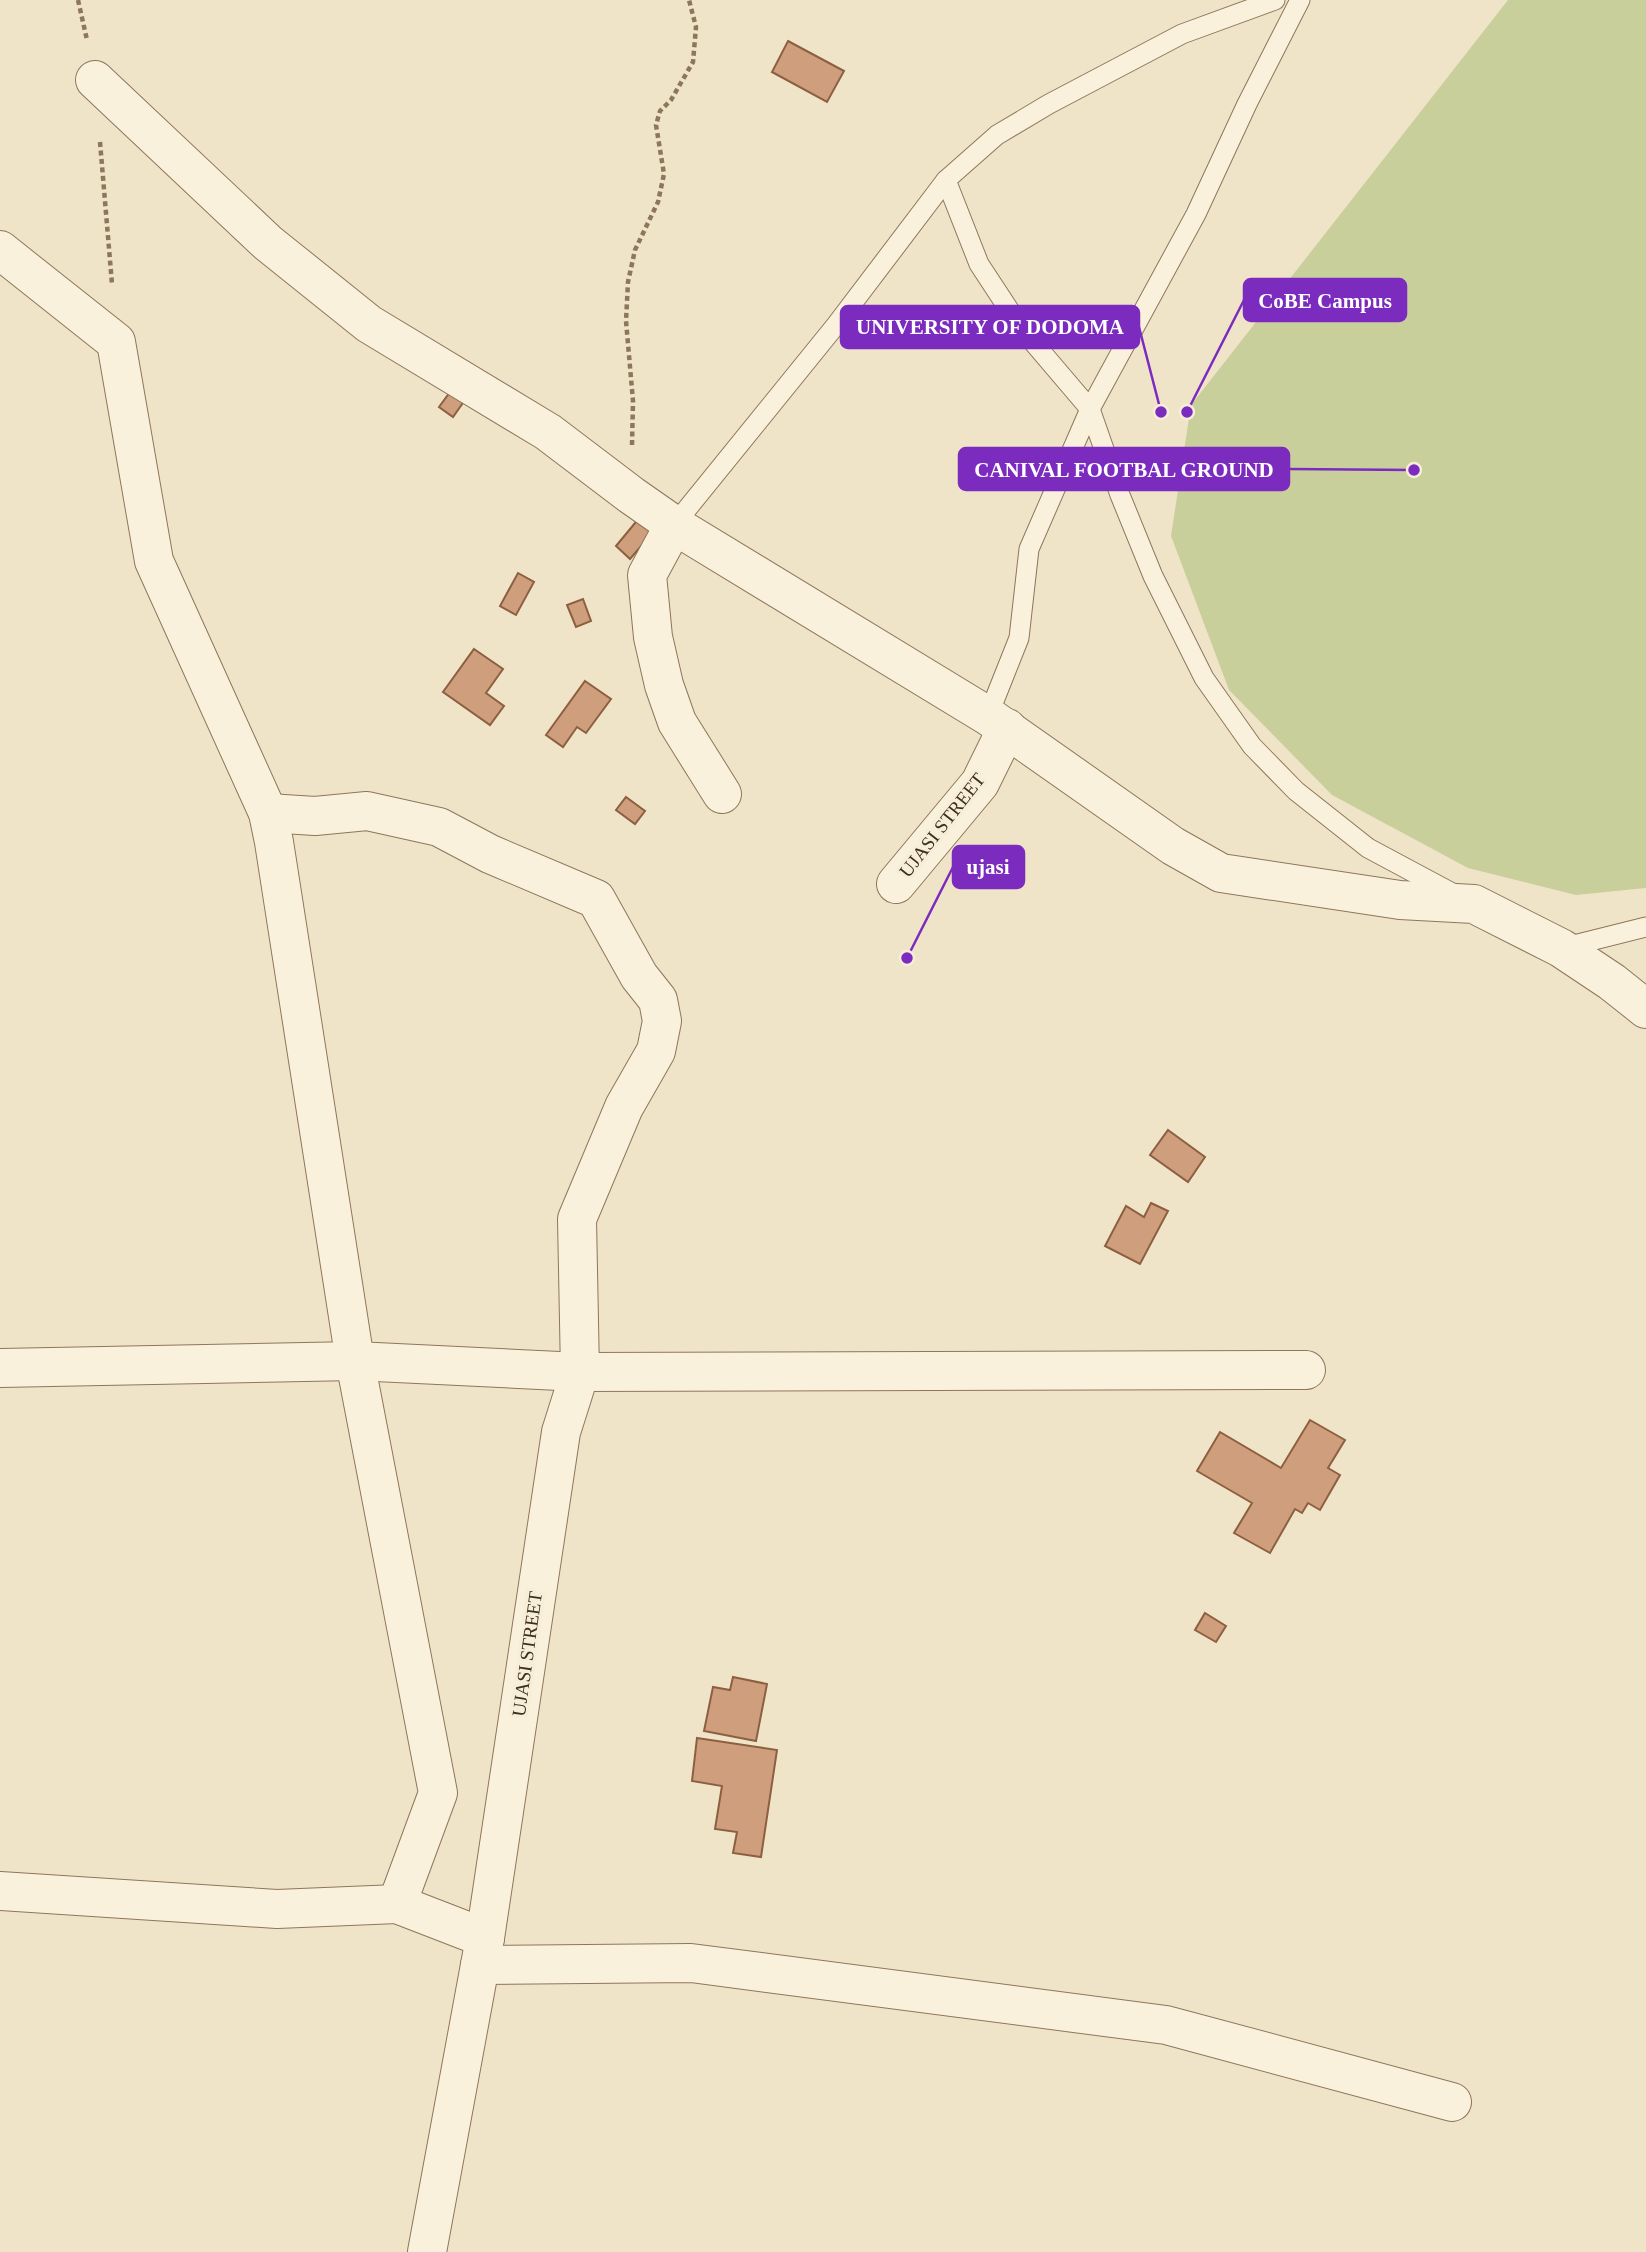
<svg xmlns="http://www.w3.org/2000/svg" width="1646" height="2252" font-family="Georgia,serif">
  <rect width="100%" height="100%" fill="#f0e4c8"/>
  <!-- green -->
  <polygon fill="#c9cf9b" points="1508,0 1646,0 1646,888 1576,895 1468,868 1332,795 1229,690 1171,536 1191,405"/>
  <!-- building -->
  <g fill="#cf9f7d" stroke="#8d5f41" stroke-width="2">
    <polygon points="788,41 844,71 827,102 772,72"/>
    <polygon points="453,388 467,397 453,417 439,407"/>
    <polygon points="640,517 655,530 630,559 616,546"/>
    <polygon points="518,573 534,582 516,615 500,606"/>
    <polygon points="583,599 591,621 576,627 567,605"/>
    <polygon points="474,649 503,669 486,693 504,706 490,725 443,692"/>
    <polygon points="585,681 611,699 586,733 577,727 563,747 546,735"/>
    <polygon points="626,797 645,811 635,824 616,810"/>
    <polygon points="1168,1130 1205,1157 1188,1182 1150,1155"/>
    <polygon points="1151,1203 1168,1211 1140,1264 1105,1246 1126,1206 1144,1217"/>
    <polygon points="1310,1420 1345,1440 1328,1468 1340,1475 1320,1510 1308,1503 1302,1513 1295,1509 1270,1553 1234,1533 1252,1503 1197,1471 1220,1432 1281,1468"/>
    <polygon points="1205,1613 1226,1626 1216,1642 1195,1630"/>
    <polygon points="733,1677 767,1684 756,1741 704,1731 713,1687 730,1690"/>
    <polygon points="697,1738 777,1750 761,1857 733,1853 737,1832 715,1829 722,1786 692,1781"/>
  </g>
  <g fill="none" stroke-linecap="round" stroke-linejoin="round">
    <!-- lane casing -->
    <g stroke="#8d765c" stroke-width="21">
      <g id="lane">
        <polyline points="946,180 979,264 1021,328 1090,409 1120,495 1153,576 1204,678 1252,746 1296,791 1368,848 1454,894"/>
        <polyline points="674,525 836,325 946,180 997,135 1049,104 1182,34 1275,0"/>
        <polyline points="988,716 1019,638 1029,549 1090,409 1196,214 1247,104 1300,0"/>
        <polyline points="1562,948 1646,927"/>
      </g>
    </g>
    <!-- street casing -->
    <g stroke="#8d765c" stroke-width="40">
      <g id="street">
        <polyline points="95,80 268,243 369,324 548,432 631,495 674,525 988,716 1173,846 1221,873 1400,900 1474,904 1561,948 1612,982 1646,1009"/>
        <polyline points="0,250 116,342 154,561 268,813 274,842 355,1361 438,1793 397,1904 485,1938"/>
        <polyline points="674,525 647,575 653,637 664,685 677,722 722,794"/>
        <polyline points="268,813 315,816 367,811 439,827 490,854 596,899 639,976 658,1000 662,1021 656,1051 624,1107 577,1219 580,1372 561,1432 485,1938 427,2252"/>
        <polyline points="896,884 980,783 1007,728"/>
        <polyline points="0,1368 355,1361 580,1372 1306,1370"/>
        <polyline points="0,1891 277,1909 397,1904"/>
        <polyline points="480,1965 691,1963 1166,2025 1452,2102"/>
      </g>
    </g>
    <!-- path -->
    <g stroke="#8d765c" stroke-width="4.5" stroke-dasharray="5 3.5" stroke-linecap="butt">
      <polyline points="78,0 87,40"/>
      <polyline points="100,142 112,284"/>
      <polyline points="632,445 633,401 626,321 628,282 635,250 658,202 664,174 656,125 660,111 671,100 693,62 696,27 689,0"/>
    </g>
    <!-- lane -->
    <use href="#lane" stroke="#faf1dc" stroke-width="19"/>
    <!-- street -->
    <use href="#street" stroke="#faf1dc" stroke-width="38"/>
  </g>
  <g text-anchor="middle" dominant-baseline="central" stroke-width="7" stroke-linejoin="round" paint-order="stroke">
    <!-- street labels -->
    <g font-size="19" fill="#3d2e20" stroke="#f7eed8">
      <text transform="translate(942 825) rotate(-52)">UJASI STREET</text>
      <text transform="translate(527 1654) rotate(-82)">UJASI STREET</text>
    </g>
  </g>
  <!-- callouts -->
  <path fill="none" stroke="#7b2cbf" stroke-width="2.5" d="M1187 412L1244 300M1161 412L1139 327M1414 470L1289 469M907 958L953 867"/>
  <g fill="#7b2cbf" stroke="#f7eed8" stroke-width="2.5">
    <circle cx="1187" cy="412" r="7"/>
    <circle cx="1161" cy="412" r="7"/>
    <circle cx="1414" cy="470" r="7"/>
    <circle cx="907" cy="958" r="7"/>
  </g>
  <g fill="#7b2cbf" stroke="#7b2cbf" stroke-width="2.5">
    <rect x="1244" y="279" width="162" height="42" rx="7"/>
    <rect x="841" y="306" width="298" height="42" rx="7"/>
    <rect x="959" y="448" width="330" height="42" rx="7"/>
    <rect x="953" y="846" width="71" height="42" rx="7"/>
  </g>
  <g font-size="21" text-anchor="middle" font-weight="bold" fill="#fff">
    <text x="1325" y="308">CoBE Campus</text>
    <text x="990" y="334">UNIVERSITY OF DODOMA</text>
    <text x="1124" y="477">CANIVAL FOOTBAL GROUND</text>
    <text x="988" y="874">ujasi</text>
  </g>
</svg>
